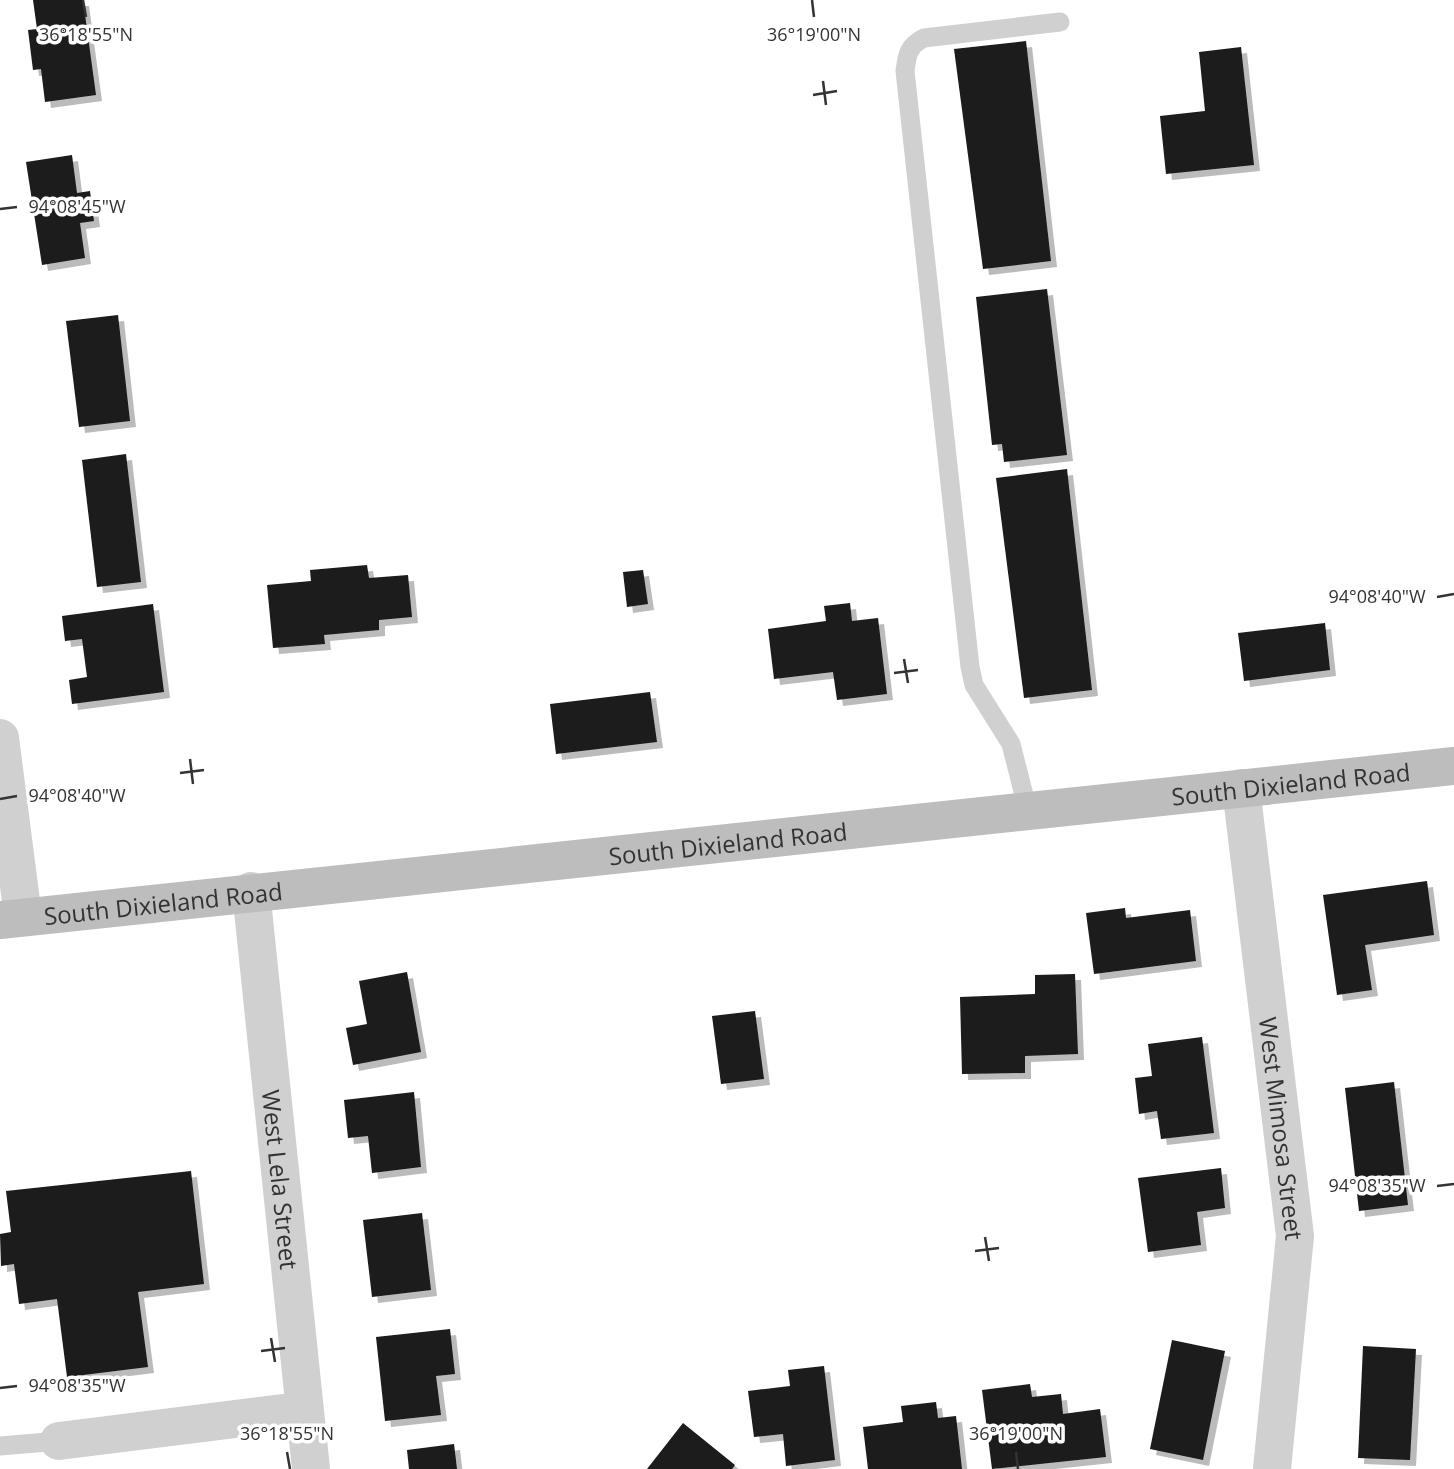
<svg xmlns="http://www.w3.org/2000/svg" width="1454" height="1469" font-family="'Open Sans',sans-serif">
  <defs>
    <filter id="shadow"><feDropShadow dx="6" dy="6" stdDeviation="0" flood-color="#0004"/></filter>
  </defs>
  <rect width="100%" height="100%" fill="#fff"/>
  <!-- building -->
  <g fill="#1a1a1a" filter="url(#shadow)">
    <polygon points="33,0 83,0 96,95 45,102 41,69 33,70 28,30 37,29"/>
    <polygon points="1026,41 1051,261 983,269 954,49"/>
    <polygon points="1241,47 1254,165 1166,174 1160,116 1205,111 1199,52"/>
    <polygon points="72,155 77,193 90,191 94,221 80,223 85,258 42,265 26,162"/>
    <polygon points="1047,289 1067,455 1004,462 1002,444 992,445 976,297"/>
    <polygon points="118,315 130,421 79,427 66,321"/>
    <polygon points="126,454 141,582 97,587 82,460"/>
    <polygon points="1067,469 1092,690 1024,698 996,478"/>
    <polygon points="367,565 369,578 408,575 412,617 379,620 379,630 324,635 325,644 273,648 267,585 311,581 310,570"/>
    <polygon points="643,570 648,604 627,607 623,572"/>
    <polygon points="850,603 852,621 878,618 887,694 837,700 833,672 774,679 768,629 826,621 824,606"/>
    <polygon points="153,604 164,692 72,704 69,680 87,677 82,639 65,641 62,616"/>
    <polygon points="1325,623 1330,670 1244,681 1238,633"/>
    <polygon points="650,692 657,742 556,754 550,704"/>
    <polygon points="1427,881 1434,935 1365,945 1372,990 1337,995 1323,895"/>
    <polygon points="1125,908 1126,918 1190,910 1196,961 1094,974 1086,913"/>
    <polygon points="407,972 421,1052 353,1065 346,1028 367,1024 359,981"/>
    <polygon points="1075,974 1078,1054 1025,1056 1025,1073 962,1074 960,997 1035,994 1035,975"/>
    <polygon points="755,1011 764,1079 721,1084 712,1016"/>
    <polygon points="1202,1037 1214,1133 1161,1139 1157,1111 1139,1114 1135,1078 1152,1076 1148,1044"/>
    <polygon points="1394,1082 1408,1205 1359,1211 1345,1088"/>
    <polygon points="414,1092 421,1167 372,1173 368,1136 348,1138 344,1100"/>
    <polygon points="1221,1168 1225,1208 1197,1212 1201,1245 1148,1252 1138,1178"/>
    <polygon points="191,1171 204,1284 138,1292 148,1367 67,1377 57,1299 19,1304 14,1264 1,1266 0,1234 11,1232 6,1191"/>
    <polygon points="422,1213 431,1290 372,1297 363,1220"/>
    <polygon points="450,1329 455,1374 436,1376 441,1415 385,1421 376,1337"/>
    <polygon points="1172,1340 1225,1351 1203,1460 1150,1449"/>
    <polygon points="1363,1346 1416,1349 1410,1460 1358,1458"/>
    <polygon points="824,1366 835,1460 786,1466 783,1434 754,1437 748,1391 790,1386 788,1370"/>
    <polygon points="1030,1384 1032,1397 1061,1394 1063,1414 1100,1409 1106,1457 992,1469 982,1390"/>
    <polygon points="936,1402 938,1418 956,1416 962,1469 868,1469 863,1427 903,1422 901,1406"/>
    <polygon points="683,1423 735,1465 732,1469 647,1469"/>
    <polygon points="454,1444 457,1469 409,1469 407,1450"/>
  </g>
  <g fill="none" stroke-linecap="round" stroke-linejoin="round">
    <!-- service -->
    <g stroke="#d0d0d0" stroke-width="19">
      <path d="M 1028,811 L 1011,744 L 974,685 L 970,667 L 905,71 C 907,55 908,46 924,38 L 1060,22"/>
      <polyline points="0,1446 59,1441"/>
    </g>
    <!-- minor -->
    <g stroke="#d0d0d0" stroke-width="38">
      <polyline points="0,738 23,917"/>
      <path id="s1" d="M 1241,788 L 1295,1236 L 1272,1469"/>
      <path id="s2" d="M 251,891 L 311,1469"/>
      <polyline points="59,1441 283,1413 305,1414"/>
    </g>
    <!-- secondary -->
    <path stroke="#bdbdbd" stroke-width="38" id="s3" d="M 0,920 L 1454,766"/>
  </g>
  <!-- ticks -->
  <path fill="none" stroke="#333" stroke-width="2.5" d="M 83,0 L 86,17M 812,0 L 814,17M 823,81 L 826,105M 813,95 L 837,91M 0,209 L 17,207M 1437,597 L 1454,594M 904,659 L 908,683M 894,673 L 918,670M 190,759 L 193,784M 180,773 L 204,770M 0,799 L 17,796M 1437,1186 L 1454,1184M 985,1237 L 989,1261M 975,1251 L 999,1248M 271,1338 L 275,1362M 261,1351 L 285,1348M 0,1388 L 17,1386M 287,1452 L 290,1469M 1016,1452 L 1018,1469"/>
  <g text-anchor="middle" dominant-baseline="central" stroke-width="7" stroke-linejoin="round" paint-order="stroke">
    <!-- street labels -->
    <g font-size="24" fill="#333" stroke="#fff">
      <text stroke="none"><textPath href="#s3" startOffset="1298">South Dixieland Road</textPath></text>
      <text stroke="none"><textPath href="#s3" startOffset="732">South Dixieland Road</textPath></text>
      <text stroke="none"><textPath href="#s3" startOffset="164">South Dixieland Road</textPath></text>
      <text stroke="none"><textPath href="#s1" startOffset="343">West Mimosa Street</textPath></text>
      <text stroke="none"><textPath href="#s2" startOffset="290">West Lela Street</textPath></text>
    </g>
  </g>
  <g font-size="18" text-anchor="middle" fill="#333" stroke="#fff" stroke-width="7" stroke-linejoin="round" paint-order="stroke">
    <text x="86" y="41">36°18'55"N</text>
    <text x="814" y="41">36°19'00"N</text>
    <text x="77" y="213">94°08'45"W</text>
    <text x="1377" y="603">94°08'40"W</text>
    <text x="77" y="802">94°08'40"W</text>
    <text x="1377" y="1192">94°08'35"W</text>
    <text x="77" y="1392">94°08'35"W</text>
    <text x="287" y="1440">36°18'55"N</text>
    <text x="1016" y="1440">36°19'00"N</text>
  </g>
</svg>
